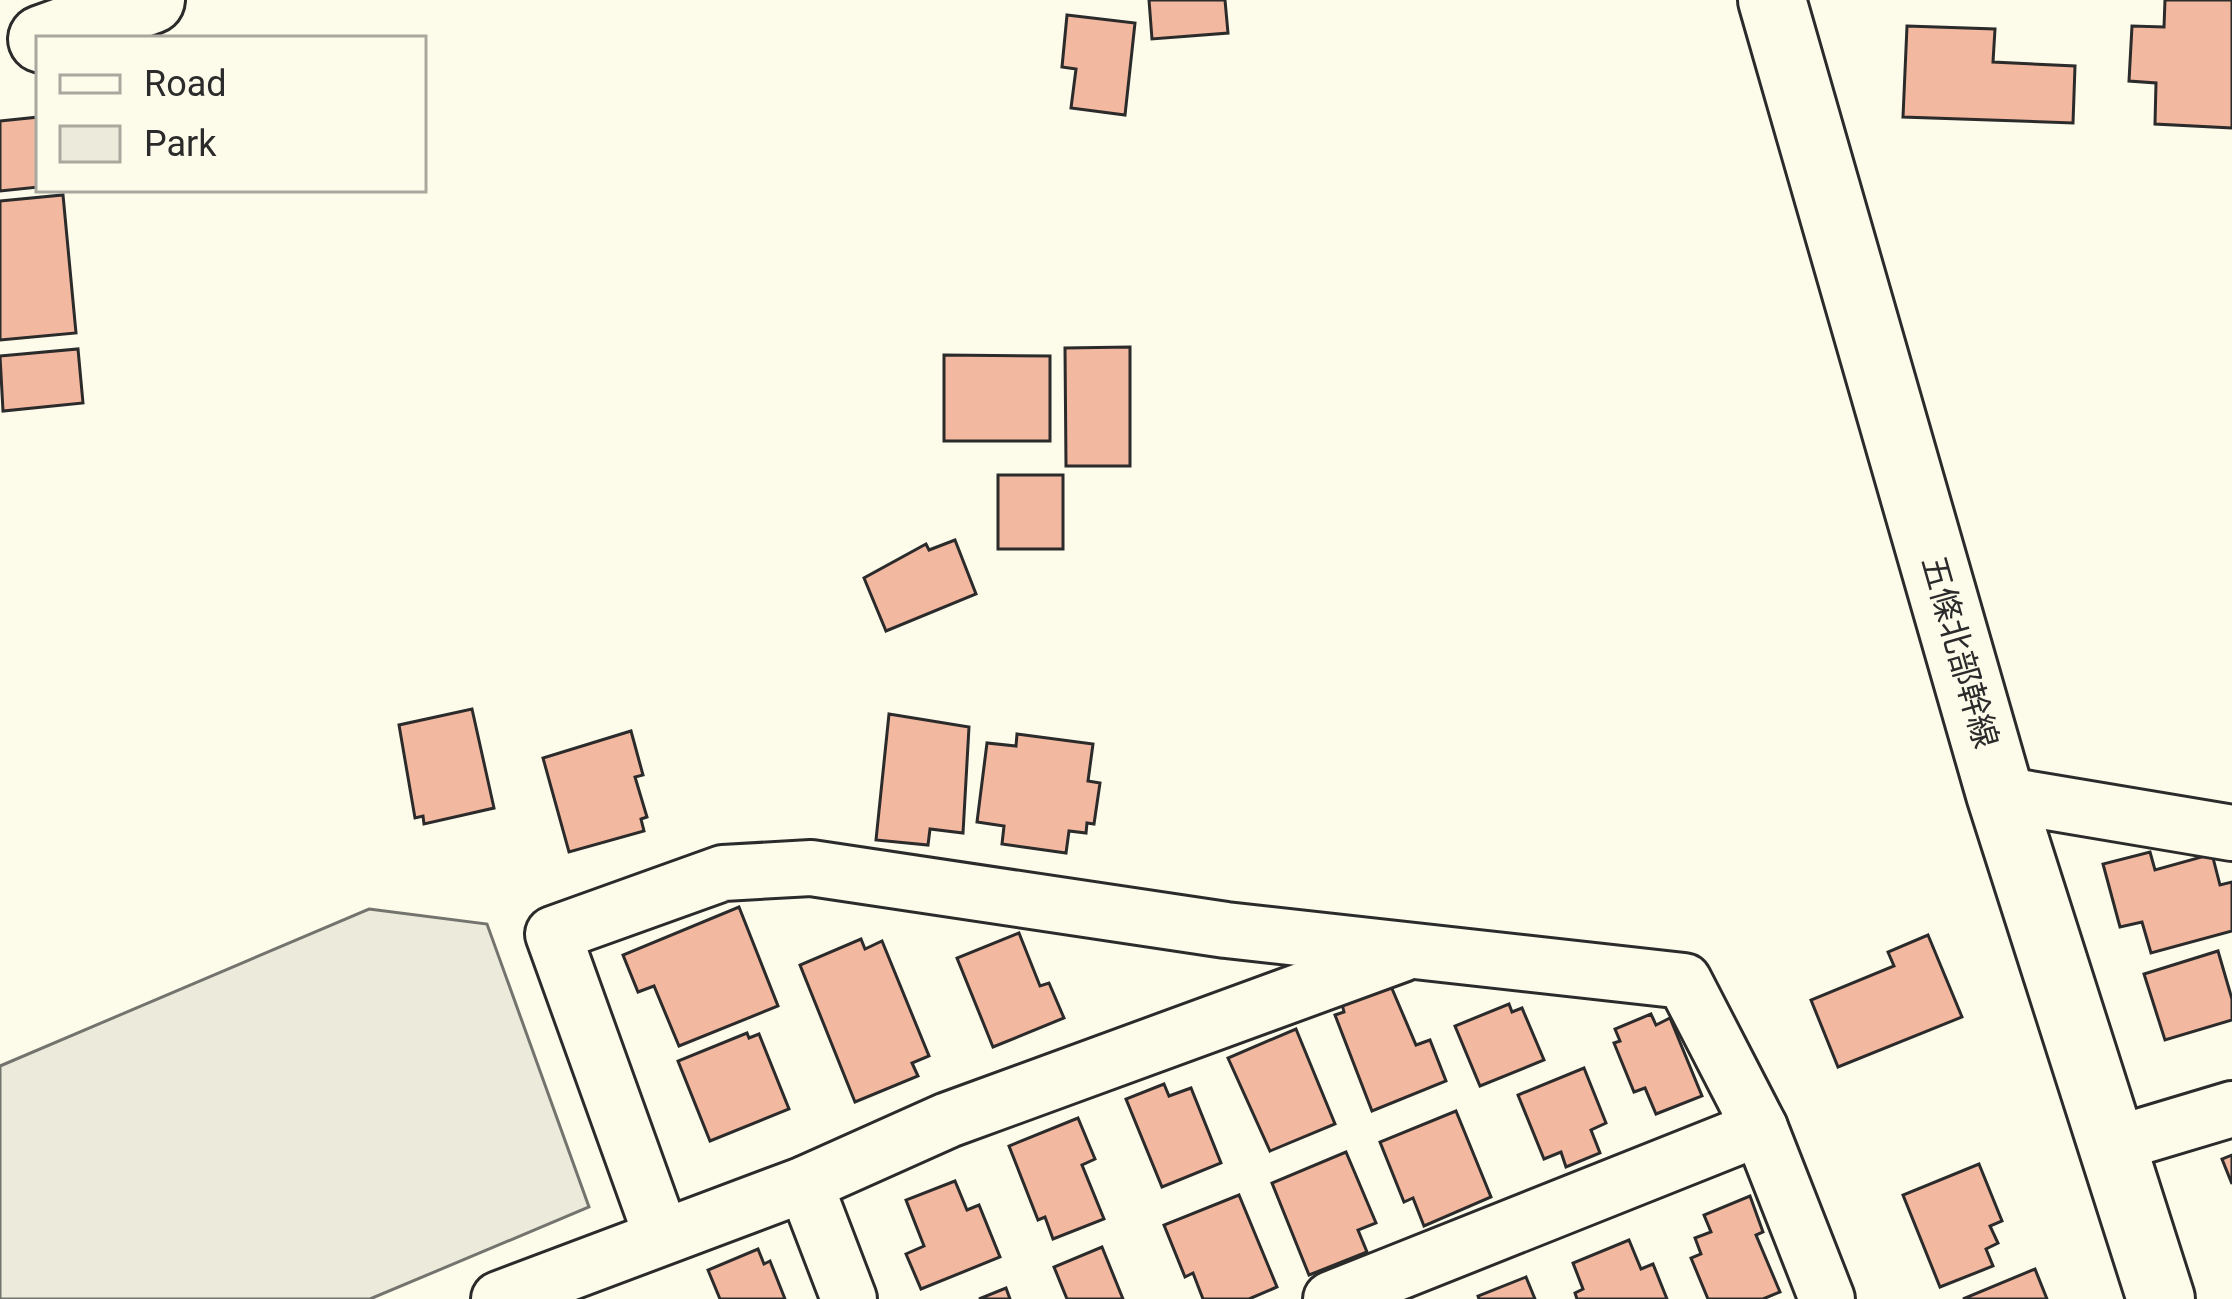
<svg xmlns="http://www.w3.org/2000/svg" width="2232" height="1299" font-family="Roboto,'Noto Sans JP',sans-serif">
  <rect width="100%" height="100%" fill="#fdfbea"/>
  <!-- green -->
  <polygon fill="#ecebdb" stroke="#74746e" stroke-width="3" points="369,909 487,924 589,1207 370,1299 0,1299 0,1066"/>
  <!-- building -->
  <g fill="#f2b8a0" stroke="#2b2b2b" stroke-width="3">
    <polygon points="1149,0 1225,0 1228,33 1152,39"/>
    <polygon points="2165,0 2232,0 2232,128 2155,124 2156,83 2129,81 2132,26 2164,27"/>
    <polygon points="1067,15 1135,23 1125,115 1071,108 1076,69 1062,67"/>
    <polygon points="1907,26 1995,29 1993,62 2075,66 2073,123 1903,117"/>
    <polygon points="39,117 39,187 0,191 0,121"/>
    <polygon points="63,195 76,333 0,340 0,201"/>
    <polygon points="1130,347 1130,466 1066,466 1065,348"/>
    <polygon points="78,349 83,403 3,411 0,356"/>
    <polygon points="944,355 1050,356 1050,441 944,441"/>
    <rect x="998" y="475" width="65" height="74"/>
    <polygon points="955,540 976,594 886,631 864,578 926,544 929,550"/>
    <polygon points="472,709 494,808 424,824 423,816 415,818 399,725"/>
    <polygon points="889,714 969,727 963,833 930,829 928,845 876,840"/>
    <polygon points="631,731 643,775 635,777 647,817 641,819 644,831 569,852 543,758"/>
    <polygon points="1017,734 1093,744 1088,781 1100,783 1094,824 1087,823 1086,833 1069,831 1066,853 1002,844 1004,826 977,822 987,743 1016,746"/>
    <polygon points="2150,852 2155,870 2212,854 2220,885 2232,882 2232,931 2151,953 2142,922 2120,927 2103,864"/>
    <polygon points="739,907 778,1006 679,1046 654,986 638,992 623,955"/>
    <polygon points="1019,933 1040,986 1049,983 1064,1018 993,1047 957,958"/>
    <polygon points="1928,935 1962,1017 1838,1067 1811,1000 1894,966 1888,952"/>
    <polygon points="861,939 865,949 882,941 929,1056 912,1063 918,1076 855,1102 800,965"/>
    <polygon points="2218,951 2232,999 2232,1020 2165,1040 2144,974"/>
    <polygon points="1390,984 1416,1045 1430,1040 1446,1081 1372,1111 1335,1015 1344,1012 1342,1004"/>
    <polygon points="1509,1004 1512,1012 1522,1008 1544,1060 1480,1086 1455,1026"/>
    <polygon points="1651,1014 1656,1025 1670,1018 1702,1096 1656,1114 1645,1088 1634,1092 1614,1043 1620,1041 1615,1029"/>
    <polygon points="1296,1029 1335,1124 1270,1151 1228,1058"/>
    <polygon points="747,1033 749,1038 759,1034 789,1109 710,1141 678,1061"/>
    <polygon points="1584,1068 1606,1123 1591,1130 1600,1153 1566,1167 1561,1152 1544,1159 1518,1095"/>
    <polygon points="1164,1084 1169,1096 1191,1088 1221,1163 1162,1187 1126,1099"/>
    <polygon points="1456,1111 1491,1197 1424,1226 1413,1198 1404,1202 1380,1142"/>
    <polygon points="1078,1118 1095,1159 1082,1165 1104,1219 1053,1239 1045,1217 1038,1220 1009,1146"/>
    <polygon points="1346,1152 1376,1223 1358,1230 1367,1252 1309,1275 1272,1183"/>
    <polygon points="2232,1155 2232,1184 2222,1159"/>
    <polygon points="1979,1164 2002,1221 1990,1226 1998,1243 1986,1249 1993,1266 1940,1287 1903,1195"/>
    <polygon points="955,1181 967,1210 979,1205 1000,1257 921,1289 906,1254 924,1246 906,1200"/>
    <polygon points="1239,1195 1277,1287 1249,1299 1203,1299 1193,1273 1185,1277 1164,1225"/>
    <polygon points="1750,1196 1763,1232 1756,1235 1780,1292 1763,1299 1708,1299 1691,1258 1701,1254 1695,1238 1711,1232 1704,1215"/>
    <polygon points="1629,1240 1641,1269 1653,1264 1667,1299 1577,1299 1575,1293 1583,1289 1573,1263"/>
    <polygon points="1102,1247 1123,1299 1067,1299 1054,1267"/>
    <polygon points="758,1249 764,1264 770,1261 785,1299 720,1299 708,1270"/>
    <polygon points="2035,1269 2047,1299 1963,1299"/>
    <polygon points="1526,1277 1535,1299 1479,1299 1478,1296"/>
    <polygon points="1006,1288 1010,1299 979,1299"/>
  </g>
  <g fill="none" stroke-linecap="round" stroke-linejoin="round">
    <!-- minor casing -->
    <g stroke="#2b2b2b" stroke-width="60">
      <g id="minor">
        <polyline points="2000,794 2232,833"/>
        <polyline points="2112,1145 2232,1109"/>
        <polyline points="805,1184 849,1299"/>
        <polyline points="662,1237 553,934 723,873 811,868 1226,930 1684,981 1760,1128 1827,1299"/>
        <polyline points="499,1299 805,1184 948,1120 1402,954"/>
        <polyline points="1331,1299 1760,1128"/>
      </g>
    </g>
    <!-- tertiary casing -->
    <g stroke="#2b2b2b" stroke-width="72">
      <polyline id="tertiary" points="1772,0 2000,794 2161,1299"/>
    </g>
    <!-- trunk casing -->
    <g stroke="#2b2b2b" stroke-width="72">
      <polyline id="trunk" points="42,39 151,0"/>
    </g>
    <!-- minor -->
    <use href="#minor" stroke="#fdfbea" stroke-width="54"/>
    <!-- tertiary -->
    <use href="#tertiary" stroke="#fdfbea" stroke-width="66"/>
    <!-- trunk -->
    <use href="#trunk" stroke="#fdfbea" stroke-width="66"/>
  </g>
  <g text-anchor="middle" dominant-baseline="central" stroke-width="9" stroke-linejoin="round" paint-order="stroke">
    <!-- street labels -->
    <g font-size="33" fill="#2b2b2b" stroke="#fdfbea">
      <text transform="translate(1960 652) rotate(74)">五條北部幹線</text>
    </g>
  </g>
  <!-- legend -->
  <rect x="36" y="36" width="390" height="156" fill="#fdfbea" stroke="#a9a89e" stroke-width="3"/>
  <rect x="60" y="75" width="60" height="18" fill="#fdfbea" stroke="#a9a89e" stroke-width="3"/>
  <text x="144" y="96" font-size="36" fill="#2b2b2b">Road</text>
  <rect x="60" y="126" width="60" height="36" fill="#ecebdb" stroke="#a9a89e" stroke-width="3"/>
  <text x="144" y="156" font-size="36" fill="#2b2b2b">Park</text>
</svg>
